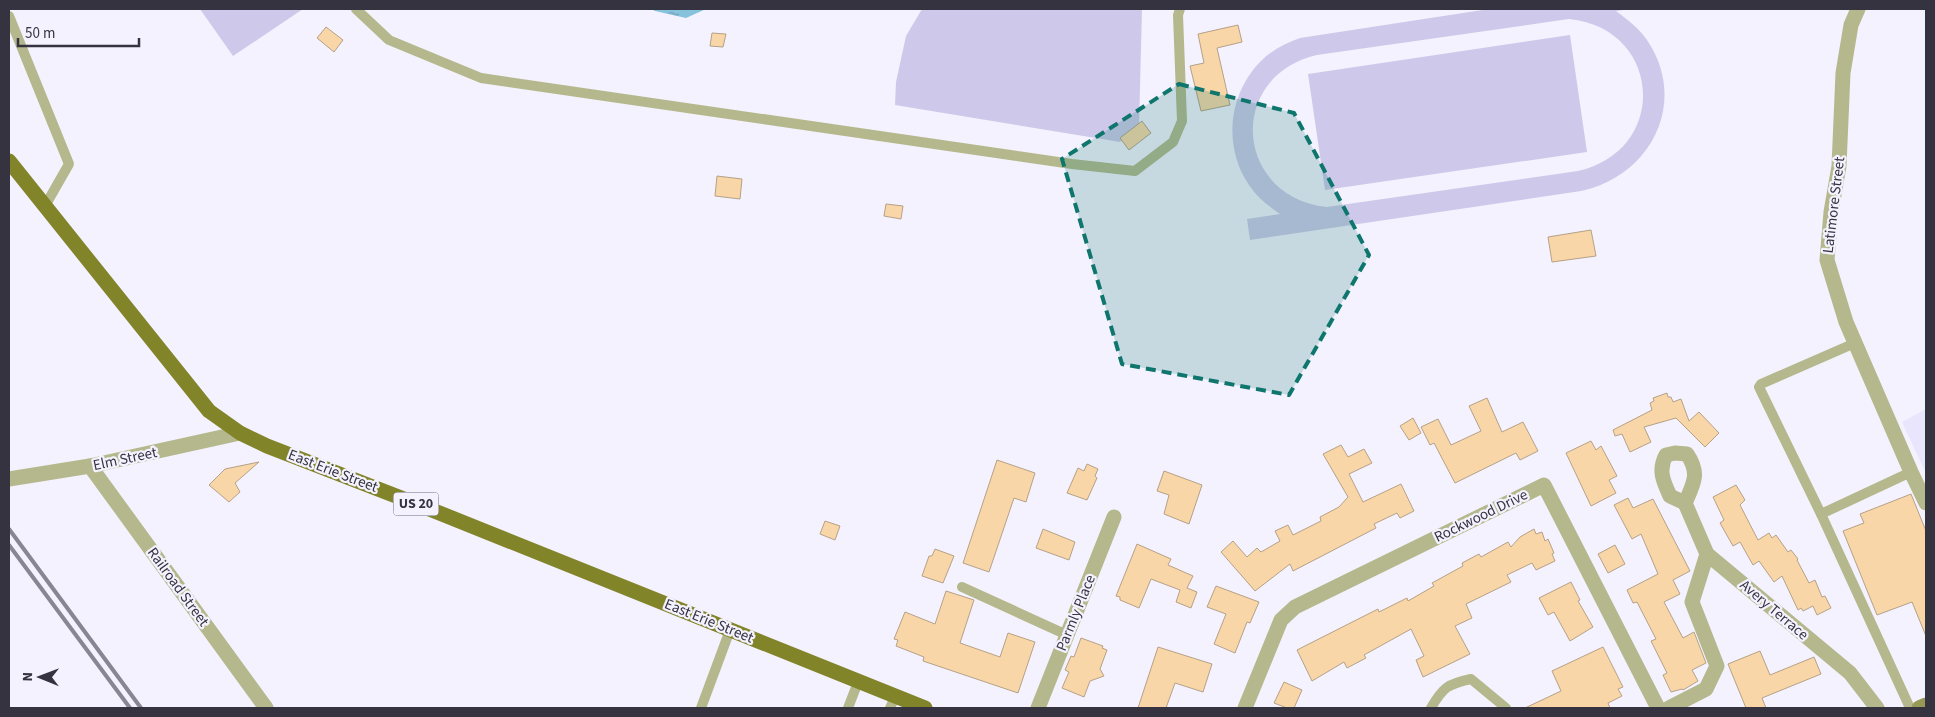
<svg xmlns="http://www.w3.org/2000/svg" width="1935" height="717" font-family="'Source Sans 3',sans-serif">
  <defs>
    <pattern id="water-ripples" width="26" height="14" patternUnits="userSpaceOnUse" patternTransform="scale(1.25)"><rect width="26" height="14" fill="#87c2dd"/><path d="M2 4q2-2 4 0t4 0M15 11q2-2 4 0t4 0" fill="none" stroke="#6f9eb5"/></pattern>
  </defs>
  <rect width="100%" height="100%" fill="#f4f2fe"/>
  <!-- built -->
  <polygon fill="#e9e5fd" points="1926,409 1926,473 1902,422"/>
  <!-- park -->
  <g fill="#cec9ea" fill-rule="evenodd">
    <polygon points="200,9 303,9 233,56"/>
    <polygon points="922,9 1142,9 1139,127 1120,142 895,105 896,82 906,36"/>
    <path d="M 1489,9 L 1631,9 L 1616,11 C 1628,20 1639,28 1647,40 C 1689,102 1651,176 1581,191 L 1250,240 L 1247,219 L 1280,214 C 1268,206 1257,197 1249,185 C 1223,147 1228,94 1261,61 C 1272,50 1286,43 1300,38 ZM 1569,19 C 1662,28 1670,150 1578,171 L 1327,207 C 1234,197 1226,76 1317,55 Z"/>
    <polygon points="1570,35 1587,152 1325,190 1308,74"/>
  </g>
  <!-- water -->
  <polygon fill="url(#water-ripples)" points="651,9 706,9 686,18 655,11"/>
  <!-- building -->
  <g fill="#f9d6a8" stroke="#b5a187">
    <polygon points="1238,25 1242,42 1217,48 1230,105 1201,111 1190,66 1204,63 1198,34"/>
    <polygon points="326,27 343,40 334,52 317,38"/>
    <polygon points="712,33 726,34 723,47 710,46"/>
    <polygon points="1142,121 1151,133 1129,150 1120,138"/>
    <polygon points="717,176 742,179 740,199 715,196"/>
    <polygon points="886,204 903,206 901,219 884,216"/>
    <polygon points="1591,230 1596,256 1552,262 1548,237"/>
    <polygon points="1667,393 1668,397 1671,397 1673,402 1681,399 1689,421 1699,412 1719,433 1705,447 1676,418 1644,427 1651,442 1630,452 1622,434 1615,436 1613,430 1652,410 1650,403 1654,401 1653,398"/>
    <polygon points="1487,398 1502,432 1523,422 1538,451 1520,460 1516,453 1455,483 1434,443 1430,445 1421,427 1438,419 1451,445 1481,431 1469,406"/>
    <polygon points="1413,418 1421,433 1409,440 1400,426"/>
    <polygon points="1591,441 1596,450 1601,446 1617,476 1609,480 1616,493 1591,506 1566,453"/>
    <polygon points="1341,445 1348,457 1364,449 1372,463 1349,474 1363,502 1401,484 1414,511 1400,518 1397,513 1374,524 1376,528 1293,571 1290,564 1255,591 1221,552 1233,541 1247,557 1257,548 1261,552 1280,541 1275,531 1288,525 1293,535 1321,521 1320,517 1339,507 1348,497 1323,454"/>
    <polygon points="997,460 1035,473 1026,502 1014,498 989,572 963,563"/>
    <polygon points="259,462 235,483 240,492 229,502 209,485 225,469"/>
    <polygon points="1087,464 1098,469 1095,476 1097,478 1087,500 1067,493 1078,468 1084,471"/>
    <polygon points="1164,471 1202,485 1189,524 1164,514 1169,495 1157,491"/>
    <polygon points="1736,485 1745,500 1740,505 1758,540 1769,533 1772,538 1776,535 1788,552 1791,550 1798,559 1797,560 1809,583 1815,580 1822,597 1825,596 1831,608 1817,615 1813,606 1803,611 1801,608 1798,610 1782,576 1774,582 1759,561 1753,565 1740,542 1733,546 1720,523 1724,520 1713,497"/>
    <polygon points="1911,494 1926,531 1926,636 1912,602 1877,615 1843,531 1864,523 1860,514"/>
    <polygon points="1628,498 1633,508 1653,499 1690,571 1673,580 1680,594 1664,602 1683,638 1694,632 1706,663 1692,670 1698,681 1683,690 1682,689 1671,692 1663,675 1667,673 1651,641 1656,639 1637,602 1633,603 1627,590 1658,574 1641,534 1632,539 1614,505"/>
    <polygon points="825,521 840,526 835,540 820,534"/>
    <polygon points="1043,529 1075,542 1069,560 1036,548"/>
    <polygon points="1534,529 1536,534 1542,532 1545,541 1548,539 1554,553 1552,554 1555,561 1536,570 1532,563 1507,575 1511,582 1466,604 1472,618 1455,626 1470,654 1423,677 1416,660 1424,656 1411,629 1364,655 1366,658 1347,668 1344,662 1312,681 1297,650 1378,609 1379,612 1407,598 1408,601 1434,586 1432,583 1463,566 1462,563 1479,554 1481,557 1508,542 1511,547 1520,537"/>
    <polygon points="1137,544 1171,559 1168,565 1193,576 1187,588 1197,592 1191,608 1176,602 1180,590 1151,579 1139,608 1120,600 1120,597 1116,596"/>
    <polygon points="1615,545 1625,564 1608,573 1598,554"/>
    <polygon points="935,549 954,556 943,583 922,576 929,556 932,556"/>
    <polygon points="1571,582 1580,600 1578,601 1593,627 1570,641 1554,612 1548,615 1539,598"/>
    <polygon points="1216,586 1259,602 1250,623 1247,622 1235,653 1214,644 1226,614 1207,607"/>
    <polygon points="946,591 974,600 960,643 1000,657 1008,633 1035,642 1018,693 923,661 924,657 896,646 898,640 894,639 905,612 935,624"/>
    <polygon points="1081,638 1103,646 1102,648 1107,650 1100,669 1104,676 1090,681 1084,697 1062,688 1069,672 1065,670 1071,656 1074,657"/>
    <polygon points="1158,647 1212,664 1203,692 1175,683 1166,708 1138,708"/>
    <polygon points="1603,647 1623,687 1618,689 1622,696 1608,703 1610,708 1525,708 1561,691 1552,671"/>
    <polygon points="1760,651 1770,675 1814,657 1821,674 1762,698 1766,708 1746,708 1728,664"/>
    <polygon points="1284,682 1302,690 1294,708 1287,708 1274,703"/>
  </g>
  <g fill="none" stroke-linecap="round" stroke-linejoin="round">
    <!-- lane -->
    <g stroke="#b5b88c" stroke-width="10">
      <polyline points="356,9 389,40 481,78 1072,164 1135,171 1173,142 1182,121 1178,15 1180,9"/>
      <polyline points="9,16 69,164 45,206"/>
      <polyline points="1855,343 1761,384 1759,387 1821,514 1910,708"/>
      <polyline points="1821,514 1911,472"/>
      <polyline points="962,587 1067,635"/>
      <polyline points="701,708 730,630"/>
      <polyline points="848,708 858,682"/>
      <polyline points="890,708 895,697"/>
      <path d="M 1431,708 C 1443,687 1448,684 1471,679 L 1506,708"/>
    </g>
    <!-- street -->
    <g stroke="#b5b88c" stroke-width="15">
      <polyline points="1858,9 1851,25 1843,73 1839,166 1831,212 1827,260 1846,322 1911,472 1926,503"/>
      <path d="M 1675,453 L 1687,454 C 1700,473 1694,483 1685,503 L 1670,496 C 1663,481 1658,470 1666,455 Z"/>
      <polyline points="90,466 266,708"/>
      <polyline points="9,479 90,466 240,433"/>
      <polyline points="1685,503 1707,554 1850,673 1877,708"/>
      <polyline points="1038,708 1114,517"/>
      <polyline points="1245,708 1281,620 1295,607 1544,485 1658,708"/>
      <polyline points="1669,708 1706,689 1717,666 1692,602 1707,554"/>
    </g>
    <!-- secondary -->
    <polyline stroke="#979a57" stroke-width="15" points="1919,708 1926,705"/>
    <!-- primary -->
    <polyline stroke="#828429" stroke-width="15" points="9,161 209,411 240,433 267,446 427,508 925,708"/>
    <!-- rail -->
    <g stroke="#888692" stroke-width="4">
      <polyline points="9,529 141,708"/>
      <polyline points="9,545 130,708"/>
    </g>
  </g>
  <!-- marked area -->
  <path fill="#0f766e" fill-opacity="0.2" stroke="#0f766e" stroke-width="4" stroke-dasharray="10 6" stroke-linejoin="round" d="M 1179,84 L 1294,113 L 1369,255 L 1289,395 L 1122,364 L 1062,159 Z"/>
  <g text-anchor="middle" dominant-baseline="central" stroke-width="4.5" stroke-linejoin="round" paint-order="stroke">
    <!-- shield labels -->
    <rect fill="#f4f2fe" stroke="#6e6c78" stroke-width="1" x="393.5" y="492.5" width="45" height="23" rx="4"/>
    <g font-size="14" font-weight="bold" fill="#35333f">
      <text x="416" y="504">US 20</text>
    </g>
    <!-- street labels -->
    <g font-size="15" fill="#35333f" stroke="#f4f2fe">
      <text transform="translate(1834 205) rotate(-83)">Latimore Street</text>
      <text transform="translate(125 459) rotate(-12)">Elm Street</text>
      <text transform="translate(333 471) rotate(21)">East Erie Street</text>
      <text transform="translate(1481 516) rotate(-26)">Rockwood Drive</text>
      <text transform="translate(178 587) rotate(54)">Railroad Street</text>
      <text transform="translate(1774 610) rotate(40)">Avery Terrace</text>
      <text transform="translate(1076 613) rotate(-68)">Parmly Place</text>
      <text transform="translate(709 621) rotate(22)">East Erie Street</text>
    </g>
  </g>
  <!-- border -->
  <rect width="1935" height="717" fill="none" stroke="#35333f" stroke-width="20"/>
  <!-- north arrow -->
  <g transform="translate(40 677) rotate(271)" stroke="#f4f2fe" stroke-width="4" paint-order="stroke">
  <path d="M0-4L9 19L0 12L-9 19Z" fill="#35333f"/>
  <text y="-8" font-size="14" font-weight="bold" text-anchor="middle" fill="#35333f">N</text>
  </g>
  <!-- scale -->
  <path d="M18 38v8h121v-8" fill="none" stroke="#35333f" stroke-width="2.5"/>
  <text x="25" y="38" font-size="15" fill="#35333f" stroke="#f4f2fe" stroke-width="4" paint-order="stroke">50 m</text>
</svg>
